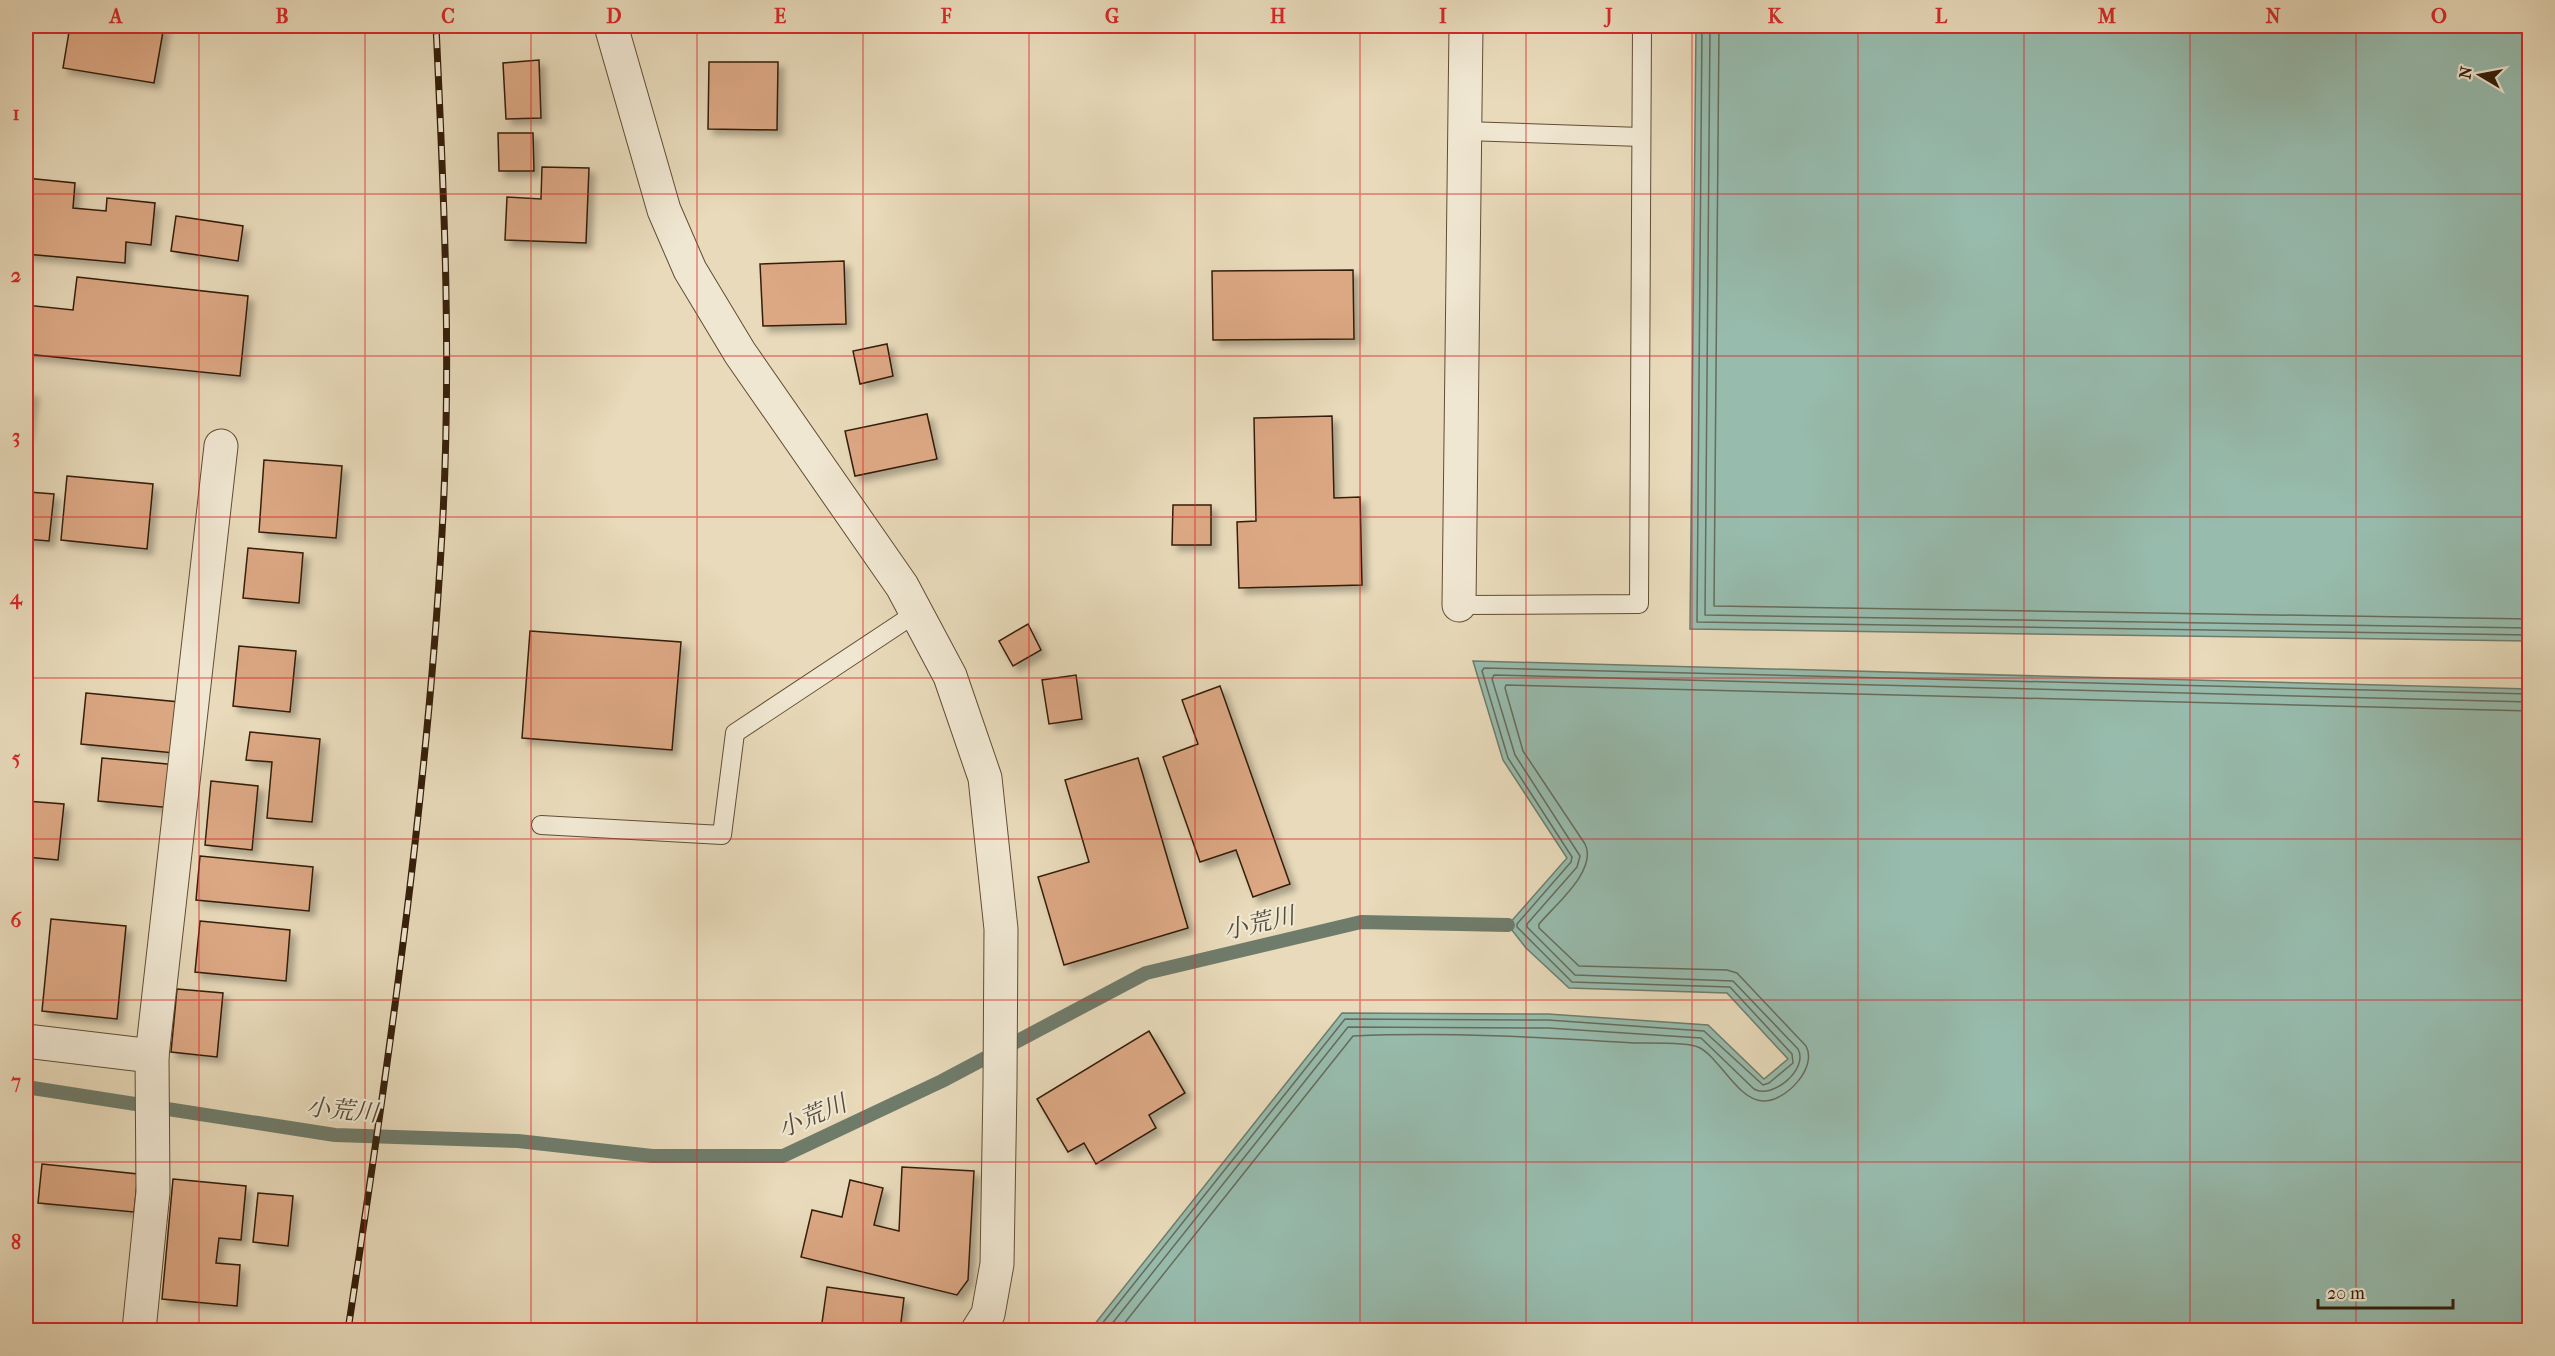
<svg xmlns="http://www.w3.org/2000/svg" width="2555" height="1356" font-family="'IM FELL French Canon','Noto Serif JP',serif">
  <defs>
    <filter id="shadow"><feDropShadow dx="5.5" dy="5.5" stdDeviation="3" flood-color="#0004"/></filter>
  </defs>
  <rect width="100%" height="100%" fill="#e8daba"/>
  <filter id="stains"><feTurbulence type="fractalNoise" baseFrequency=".00333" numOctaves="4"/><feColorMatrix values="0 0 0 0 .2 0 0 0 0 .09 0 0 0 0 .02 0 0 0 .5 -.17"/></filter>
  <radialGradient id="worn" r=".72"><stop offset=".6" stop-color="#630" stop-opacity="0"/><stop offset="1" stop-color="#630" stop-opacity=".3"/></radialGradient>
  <!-- water -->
  <g fill="#97bbad" stroke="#6f7c6b" stroke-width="1.5">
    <polygon points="1696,26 2529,26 2529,641 1690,629"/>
    <polygon points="1473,661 2529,689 2529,1330 1090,1330 1342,1013 1548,1014 1708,1025 1764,1079 1788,1059 1727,993 1569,988 1526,948 1508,925 1567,858 1503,760"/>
  </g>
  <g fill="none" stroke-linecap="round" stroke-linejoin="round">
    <!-- shore -->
    <g stroke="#666c5a" stroke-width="1.5">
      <polyline points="1702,26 1697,622 2530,635"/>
      <polyline points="1710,26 1705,615 2530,628"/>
      <polyline points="1719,26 1714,606 2530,619"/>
      <polyline points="1097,1330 1345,1019 1548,1020 1704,1031 1763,1085 1769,1083 1793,1063 1792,1054 1730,987 1572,982 1517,927 1517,924 1571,862 1572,857 1508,758 1482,671 1484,668 2530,694"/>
      <path d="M 1107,1330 L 1348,1027 L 1548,1028 L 1701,1038 L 1754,1089 C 1772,1100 1809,1069 1798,1049 L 1733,981 L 1575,975 L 1527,927 L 1527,924 L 1577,867 L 1580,856 L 1515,755 L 1492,679 L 1494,675 L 2530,702"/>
      <path d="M 1119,1330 L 1353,1036 C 1446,1032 1541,1037 1634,1043 C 1648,1043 1688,1042 1698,1047 C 1719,1056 1737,1100 1763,1101 C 1785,1102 1818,1068 1806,1046 L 1737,973 L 1727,970 L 1579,966 L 1539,928 L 1539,924 C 1555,905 1598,870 1585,844 L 1523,751 L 1505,688 L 1506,685 L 2530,711"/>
    </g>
    <!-- stream -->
    <polyline stroke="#6f7c6b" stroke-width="14" points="26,1087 335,1135 518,1141 652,1156 783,1156 942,1081 1146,973 1361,922 1508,925"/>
  </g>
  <!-- building -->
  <g fill="#dca884" stroke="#341e08" stroke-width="1.5" filter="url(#shadow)">
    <polygon points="70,26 164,26 154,83 63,68"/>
    <polygon points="539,60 541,118 506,119 503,63"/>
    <polygon points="709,62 778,62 777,130 708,129"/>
    <polygon points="498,133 533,133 534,171 499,171"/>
    <polygon points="542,167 589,168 586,243 505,240 507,197 541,199"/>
    <polygon points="26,178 75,183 73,208 106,211 107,198 155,203 151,245 126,242 125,263 26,254"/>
    <polygon points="176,216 243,226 238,261 171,251"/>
    <polygon points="844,261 846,324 763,326 760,264"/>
    <polygon points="1353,270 1354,339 1213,340 1212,271"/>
    <polygon points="77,277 248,296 240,376 26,354 26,305 73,310"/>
    <polygon points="887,344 893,376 860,384 853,351"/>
    <polygon points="26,391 33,392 27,435 26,435"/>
    <polygon points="927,414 937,459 855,476 845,431"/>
    <polygon points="1332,416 1334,498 1360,497 1362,585 1239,588 1237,522 1256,521 1254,418"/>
    <polygon points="264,460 342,466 336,538 259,532"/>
    <polygon points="67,476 153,484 147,549 61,540"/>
    <polygon points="28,492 54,494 49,541 26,539"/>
    <polygon points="1173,505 1211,505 1211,545 1172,545"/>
    <polygon points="248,548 303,553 299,603 243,598"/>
    <polygon points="1028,624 1041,650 1013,666 999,641"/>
    <polygon points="530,631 681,642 672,750 522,738"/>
    <polygon points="239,646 296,651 290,712 233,706"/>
    <polygon points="1076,675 1082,719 1049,724 1042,680"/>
    <polygon points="1220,686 1290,884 1253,897 1236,850 1200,862 1163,757 1198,744 1182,700"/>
    <polygon points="86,693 190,703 185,754 81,744"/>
    <polygon points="250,732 320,739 312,822 267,818 272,762 246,760"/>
    <polygon points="102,758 178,765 173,808 98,801"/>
    <polygon points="1138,758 1188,928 1064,965 1038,877 1089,862 1065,780"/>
    <polygon points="211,781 258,786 252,850 205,845"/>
    <polygon points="26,801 64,804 58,860 26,857"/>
    <polygon points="200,856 313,867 309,911 196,900"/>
    <polygon points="51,919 126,926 117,1019 42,1011"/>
    <polygon points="200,921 290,930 286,981 195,972"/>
    <polygon points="177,989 223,993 217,1057 171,1052"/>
    <polygon points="1149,1031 1185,1093 1149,1115 1156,1128 1096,1164 1084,1143 1068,1152 1037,1099"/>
    <polygon points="42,1164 138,1174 134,1212 38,1203"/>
    <polygon points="902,1167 974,1171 968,1280 957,1295 801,1257 812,1210 842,1217 850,1180 883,1188 874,1225 899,1231"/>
    <polygon points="173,1179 246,1186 241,1240 219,1238 216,1263 240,1265 237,1306 162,1299"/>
    <polygon points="258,1193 293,1196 288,1246 253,1242"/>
    <polygon points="827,1287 904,1298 900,1330 821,1330"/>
    <polygon points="171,1326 222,1330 170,1330"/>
  </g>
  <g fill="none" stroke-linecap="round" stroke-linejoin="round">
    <!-- lane casing -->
    <g stroke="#614d34" stroke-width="20">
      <g id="lane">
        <polyline points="1465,131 1641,137"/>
        <polyline points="1459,605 1639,604 1642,26"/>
        <polyline points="541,825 722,835 735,733 916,613"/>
      </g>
    </g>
    <!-- street casing -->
    <g stroke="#614d34" stroke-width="35">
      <g id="street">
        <polyline points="611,26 664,210 690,270 740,353 902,586 950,676 985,778 1001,929 1000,1085 997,1264 988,1314 978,1330"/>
        <polyline points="1459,605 1466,26"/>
        <polyline points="26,1041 152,1056"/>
        <polyline points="139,1330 153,1192 152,1056 221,446"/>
      </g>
    </g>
    <!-- lane -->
    <use href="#lane" stroke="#f0e7d2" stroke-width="18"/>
    <!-- street -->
    <use href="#street" stroke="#f0e7d2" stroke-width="33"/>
    <!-- rail casing -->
    <g stroke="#341e08" stroke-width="7">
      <path id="rail" d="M 348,1330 C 388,1066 427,800 442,533 C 452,363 444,195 436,26"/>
    </g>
    <!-- rail -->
    <use href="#rail" stroke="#f0e7d2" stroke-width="4.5" stroke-dasharray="14" stroke-linecap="butt"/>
  </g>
  <!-- grid -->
  <path fill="none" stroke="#d62828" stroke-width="1.5" stroke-opacity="0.55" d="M 199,26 L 199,1330M 365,26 L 365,1330M 531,26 L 531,1330M 697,26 L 697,1330M 863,26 L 863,1330M 1029,26 L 1029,1330M 1195,26 L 1195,1330M 1360,26 L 1360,1330M 1526,26 L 1526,1330M 1692,26 L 1692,1330M 1858,26 L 1858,1330M 2024,26 L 2024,1330M 2190,26 L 2190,1330M 2356,26 L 2356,1330M 26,194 L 2530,194M 26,356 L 2530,356M 26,517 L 2530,517M 26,678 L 2530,678M 26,839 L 2530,839M 26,1000 L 2530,1000M 26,1162 L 2530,1162"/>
  <g text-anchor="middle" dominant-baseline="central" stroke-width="4.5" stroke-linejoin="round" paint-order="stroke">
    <!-- water labels -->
    <g font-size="24" font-style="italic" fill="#524d3a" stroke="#f0e7d2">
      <text transform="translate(1259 923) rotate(-13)">小荒川</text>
      <text transform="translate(342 1110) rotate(5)">小荒川</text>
      <text transform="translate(812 1116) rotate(-23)">小荒川</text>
    </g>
  </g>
  <!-- margin -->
  <rect width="2555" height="1356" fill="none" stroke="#e8daba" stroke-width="66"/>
  <!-- north arrow -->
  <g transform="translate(2480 75) rotate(280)" stroke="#f0e7d2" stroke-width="4.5" paint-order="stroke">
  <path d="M0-4.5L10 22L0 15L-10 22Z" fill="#341e08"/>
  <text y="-9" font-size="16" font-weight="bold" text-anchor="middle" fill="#341e08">N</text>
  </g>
  <!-- scale -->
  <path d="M2318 1299v9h135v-9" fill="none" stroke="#341e08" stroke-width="3"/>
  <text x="2327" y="1299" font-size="18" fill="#341e08" stroke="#f0e7d2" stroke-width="4.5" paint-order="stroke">20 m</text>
  <rect x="33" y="33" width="2489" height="1290" fill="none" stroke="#d62828" stroke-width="2"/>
  <g font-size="20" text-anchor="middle" font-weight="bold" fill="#d62828">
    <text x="116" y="23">A</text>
    <text x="282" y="23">B</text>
    <text x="448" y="23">C</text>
    <text x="614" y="23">D</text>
    <text x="780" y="23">E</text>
    <text x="946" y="23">F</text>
    <text x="1112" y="23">G</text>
    <text x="1278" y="23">H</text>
    <text x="1443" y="23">I</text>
    <text x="1609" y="23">J</text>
    <text x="1775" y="23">K</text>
    <text x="1941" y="23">L</text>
    <text x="2107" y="23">M</text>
    <text x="2273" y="23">N</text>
    <text x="2439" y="23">O</text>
    <text x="16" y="120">1</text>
    <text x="16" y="282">2</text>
    <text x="16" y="443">3</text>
    <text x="16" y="604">4</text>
    <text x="16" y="765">5</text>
    <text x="16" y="927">6</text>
    <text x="16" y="1088">7</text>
    <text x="16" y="1249">8</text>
  </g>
  <rect width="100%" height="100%" filter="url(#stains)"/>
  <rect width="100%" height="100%" fill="url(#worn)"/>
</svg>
